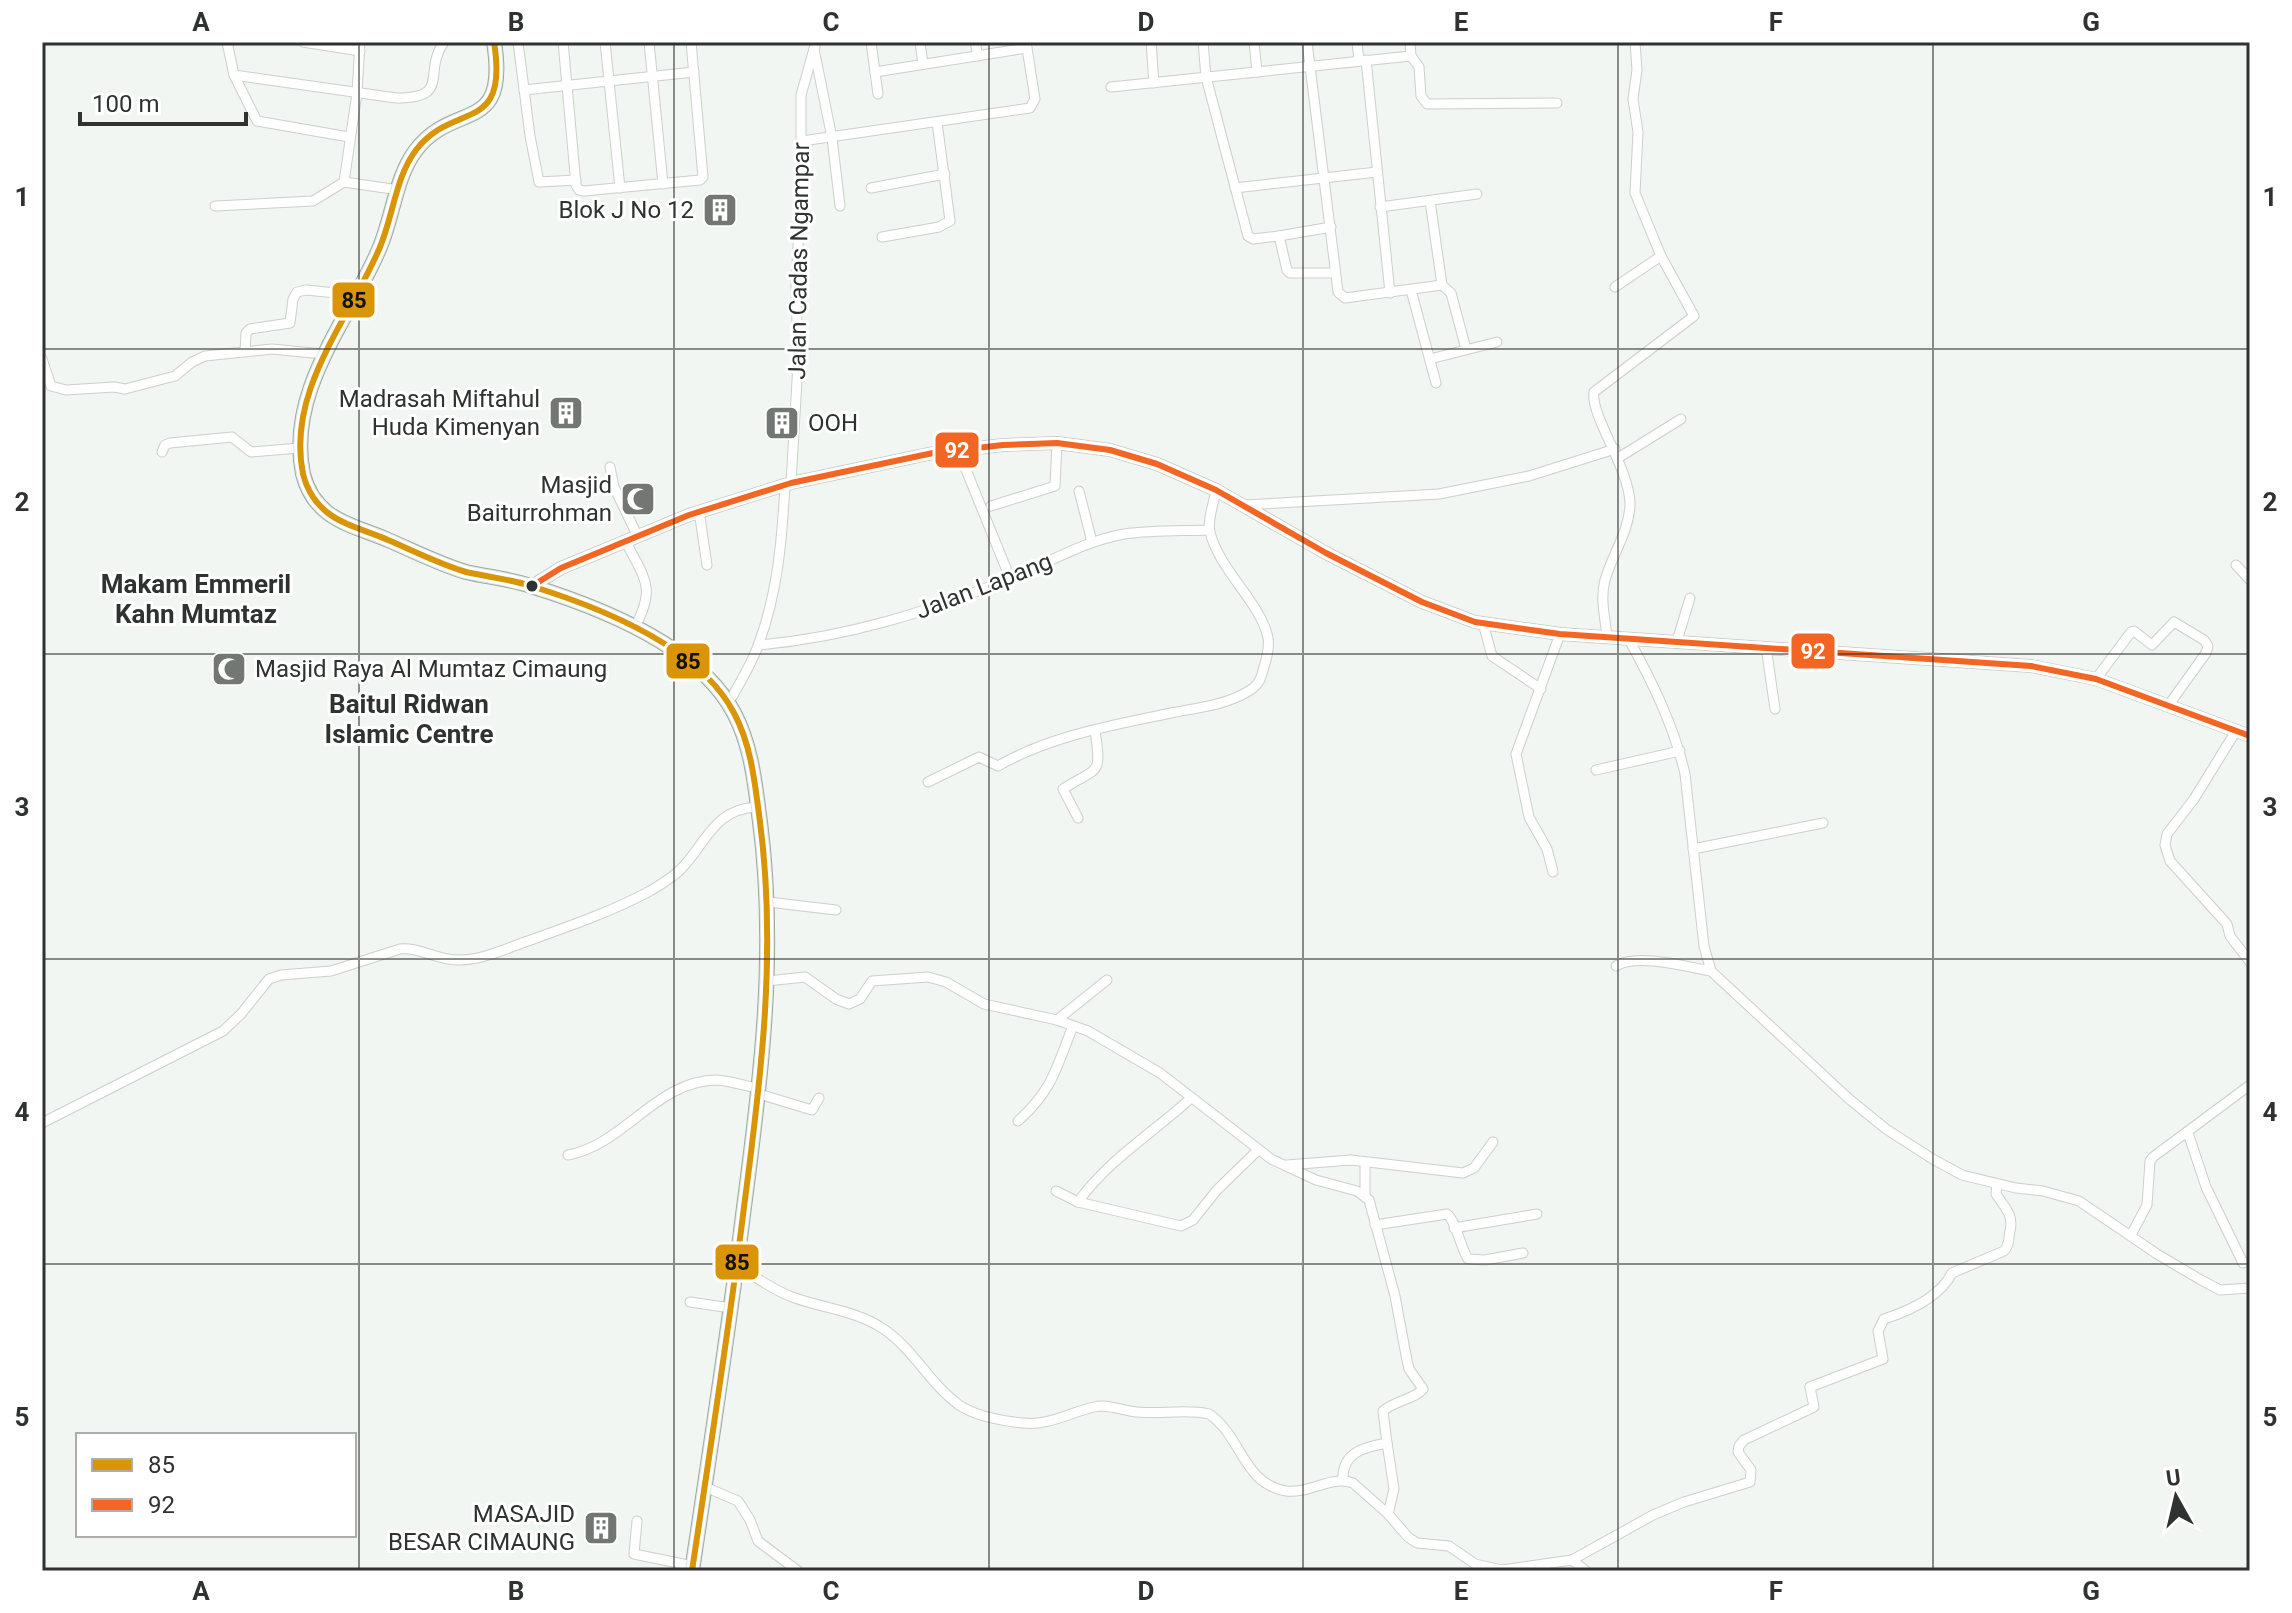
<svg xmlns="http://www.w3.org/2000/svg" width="2292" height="1613" font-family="Roboto,sans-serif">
  <rect width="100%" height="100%" fill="#f1f6f2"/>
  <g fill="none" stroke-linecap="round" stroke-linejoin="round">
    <!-- street casing -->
    <g stroke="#cccfcc" stroke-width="11">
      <g id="street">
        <path d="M 227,42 L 234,75 L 396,98 C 452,98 422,73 444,42"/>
        <polyline points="303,42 360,51"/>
        <polyline points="518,42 530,136 539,182 576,180"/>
        <polyline points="563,42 576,185 579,190 584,191 700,180 703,177 691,42"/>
        <polyline points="605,42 620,188"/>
        <polyline points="649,42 663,184"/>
        <polyline points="871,42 878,94"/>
        <polyline points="920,42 923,64"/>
        <polyline points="975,42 978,56"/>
        <polyline points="1151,42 1154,83"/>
        <polyline points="1203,42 1206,77 1248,236 1253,239 1279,236 1287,270 1290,273 1335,273"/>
        <polyline points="1254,42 1257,72"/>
        <polyline points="1307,42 1338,292 1345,298 1442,285 1430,201"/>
        <polyline points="1357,42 1359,61"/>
        <polyline points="1410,42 1411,56 1419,67 1421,96 1427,104 1557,103"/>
        <polyline points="814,49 832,138 840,206"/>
        <polyline points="1366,60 1390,293"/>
        <polyline points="875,72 1027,48"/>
        <polyline points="234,75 257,121 349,137"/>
        <polyline points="1111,87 1411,56"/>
        <polyline points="524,90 694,72"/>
        <polyline points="802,141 1030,108 1035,99 1026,42"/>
        <polyline points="344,182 357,93 360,42"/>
        <polyline points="871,188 945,174"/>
        <polyline points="1235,188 1377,172"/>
        <polyline points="215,206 313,201 344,182 399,190"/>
        <polyline points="1380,207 1477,194"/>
        <polyline points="1279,236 1331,227"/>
        <polyline points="882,237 939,227 950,221 937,122"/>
        <polyline points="1442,285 1451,293 1466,349"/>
        <polyline points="1615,287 1661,256"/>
        <polyline points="1411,290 1436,383"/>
        <polyline points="245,352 246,333 250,329 290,323 293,299 297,292 306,290 356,295"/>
        <polyline points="42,359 51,386 66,390 114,387 125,389 175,376 192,362 205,356 272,349 323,354"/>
        <polyline points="1430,359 1497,342"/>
        <polyline points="958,450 1010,578"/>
        <polyline points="162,452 165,445 170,443 232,437 251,452 300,448"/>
        <polyline points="1618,458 1681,419"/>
        <polyline points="610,467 614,487 638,537"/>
        <polyline points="791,483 798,364 796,286 801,186 801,95 816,42"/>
        <polyline points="1079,491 1092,542"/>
        <polyline points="1244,505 1439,494 1529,476 1615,449"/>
        <polyline points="991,506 1055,486 1057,443"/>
        <polyline points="699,511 707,565"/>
        <path d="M 626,542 C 645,580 656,587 635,627"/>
        <polyline points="2236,565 2250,580"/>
        <polyline points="1483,623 1492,656 1541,689"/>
        <path d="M 1607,636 C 1605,618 1600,598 1605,580 C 1612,555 1630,530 1630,503 C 1629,468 1590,415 1594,392 L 1694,316 L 1661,256 L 1635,193 L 1638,132 L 1633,99 L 1637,70 L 1635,42"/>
        <path d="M 1628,638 C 1652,681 1674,726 1685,774 L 1704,946 L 1711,971 L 1848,1098 L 1886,1129 L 1931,1158 L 1962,1175 L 2016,1188 L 2043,1191 L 2079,1201 L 2157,1254 L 2201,1280 L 2220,1290 L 2250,1288"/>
        <polyline points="1677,641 1690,598"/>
        <path d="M 759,645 C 848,637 928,612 1011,578 C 1048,563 1084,541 1124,534 C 1152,530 1181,531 1209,530"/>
        <polyline points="1766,647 1775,709"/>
        <polyline points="2096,679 2131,632 2134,631 2152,645 2174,622 2204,640 2208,646 2206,653 2168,706"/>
        <path d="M 728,704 C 739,684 752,664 759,643 C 778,591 782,539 785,485"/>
        <polyline points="2236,731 2194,799 2167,834 2165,845 2170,861 2227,924 2230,936 2250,962"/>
        <polyline points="1596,770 1680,751"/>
        <path d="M 928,782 L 979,757 L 998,766 C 1050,736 1113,725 1171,713 C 1196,708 1226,705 1247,692 C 1255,688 1260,682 1262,674 C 1265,663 1270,650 1268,638 C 1261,603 1219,570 1210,532 C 1207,521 1214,502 1216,490"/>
        <path d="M 1078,818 L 1063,789 C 1098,766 1102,778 1095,730"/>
        <polyline points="1693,849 1823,823"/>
        <polyline points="1553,872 1547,849 1529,817 1516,754 1560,634"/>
        <polyline points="768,902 836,910"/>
        <path d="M 1616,966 C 1637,953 1687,967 1711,971"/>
        <path d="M 767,981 L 805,977 L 836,999 L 849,1004 L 860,999 L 872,981 L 928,977 L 946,982 L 984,1004 L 1057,1020 L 1088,1031 L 1160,1073 L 1271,1159 L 1316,1180 L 1357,1191 L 1369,1200 L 1395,1296 L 1406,1355 L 1409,1369 L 1423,1389 C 1415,1399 1394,1401 1383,1411 L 1387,1443 C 1365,1447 1342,1452 1343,1479"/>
        <polyline points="1057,1020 1107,980"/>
        <polyline points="759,1094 812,1110 819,1098"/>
        <path d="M 1018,1121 C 1053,1090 1056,1068 1073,1026"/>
        <path d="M 42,1123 L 223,1031 L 241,1014 L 269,979 L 281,975 L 331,971 L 400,949 C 421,947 439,961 460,960 C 482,960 505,949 525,942 C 567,927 611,912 650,891 C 660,885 672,878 680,870 C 707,843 713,809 757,807"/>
        <polyline points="2188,1133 2206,1187 2243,1263"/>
        <path d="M 568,1155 C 624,1145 657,1080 717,1080 C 731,1081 746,1086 760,1089"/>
        <polyline points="1287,1165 1351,1160 1463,1173 1474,1168 1493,1142"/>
        <polyline points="1056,1191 1078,1202 1181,1226 1193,1220 1217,1190 1258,1150"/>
        <polyline points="1365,1196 1365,1162"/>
        <path d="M 1078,1202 C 1109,1159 1153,1133 1191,1098"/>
        <path d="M 1375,1225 L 1447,1214 C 1456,1221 1460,1246 1468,1259 L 1485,1260 L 1523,1253"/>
        <polyline points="1454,1228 1537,1214"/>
        <polyline points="2131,1235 2147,1205 2150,1161 2153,1157 2250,1085"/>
        <path d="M 737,1266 C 757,1277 773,1291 795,1298 C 823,1308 856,1311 882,1328 C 913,1348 929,1383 959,1405 C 977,1417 1003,1421 1023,1423 C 1048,1426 1071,1412 1094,1407 C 1107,1404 1118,1409 1130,1411 C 1156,1416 1184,1408 1209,1414 C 1241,1435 1243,1484 1286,1491 C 1310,1494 1331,1475 1353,1483 L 1388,1514 L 1408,1537 L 1417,1543 L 1449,1546 L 1475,1564 L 1502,1570 L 1572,1560 L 1586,1571"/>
        <polyline points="690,1302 731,1308"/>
        <polyline points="1387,1443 1394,1489 1388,1514"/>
        <polyline points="705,1487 738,1501 750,1520 758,1541 798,1571"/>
        <polyline points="637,1521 634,1554 693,1566"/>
        <path d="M 1572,1560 L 1653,1515 L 1684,1502 L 1750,1482 L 1751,1470 L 1738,1452 L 1739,1446 L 1744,1440 L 1814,1407 L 1810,1387 L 1883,1359 L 1878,1331 L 1884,1319 C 1909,1311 1940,1297 1952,1273 L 2004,1251 C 2010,1244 2008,1240 2010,1231 C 2014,1215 2005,1208 1996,1194 L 1997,1184"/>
      </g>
    </g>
    <!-- secondary casing -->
    <g stroke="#cccfcc" stroke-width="14">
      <polyline id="secondary" points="532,586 561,568 689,515 791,483 933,453 1003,445 1057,443 1110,450 1157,464 1216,490 1326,553 1422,602 1475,622 1560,634 2031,666 2096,679 2250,736"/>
    </g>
    <!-- primary casing -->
    <g stroke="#9daba1" stroke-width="16">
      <path id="primary" d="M 494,42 C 509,136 454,100 416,150 C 396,176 393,216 380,247 C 350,319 286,390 303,474 C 307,490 315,503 328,513 C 345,526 368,531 388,540 C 414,551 439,564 466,572 C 488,577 510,579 531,586 C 599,607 699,646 734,713 C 752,747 755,785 760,822 C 777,952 761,1079 744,1207 C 729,1329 710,1450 692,1571"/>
    </g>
    <!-- street -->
    <use href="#street" stroke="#fdfefd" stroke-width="9"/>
    <!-- secondary -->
    <use href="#secondary" stroke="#fdfefd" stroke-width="12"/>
    <!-- primary -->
    <use href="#primary" stroke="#dfe7e2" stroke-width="14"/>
    <!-- bus-1 casing -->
    <g stroke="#fff" stroke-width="12">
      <path id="bus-1" d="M 494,42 C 509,136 454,100 416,150 C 396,176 393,216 380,247 C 350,319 286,390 303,474 C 307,490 315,503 328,513 C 345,526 368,531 388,540 C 414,551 439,564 466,572 C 488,577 510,579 531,586 C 599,607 699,646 734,713 C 752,747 755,785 760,822 C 777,952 761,1079 744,1207 C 729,1329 710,1450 692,1571"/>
    </g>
    <!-- bus-2 casing -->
    <g stroke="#fff" stroke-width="12">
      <polyline id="bus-2" points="532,586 561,568 689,515 791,483 933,453 1003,445 1057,443 1110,450 1157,464 1216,490 1326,553 1422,602 1475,622 1560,634 2031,666 2096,679 2250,736"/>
    </g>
    <!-- bus-1 -->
    <use href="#bus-1" stroke="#d99507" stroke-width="6"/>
    <!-- bus-2 -->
    <use href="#bus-2" stroke="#f26522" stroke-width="6"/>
  </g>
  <!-- grid -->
  <path fill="none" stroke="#2f3230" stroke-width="2" stroke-opacity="0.55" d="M 359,42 L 359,1571M 674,42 L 674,1571M 989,42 L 989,1571M 1303,42 L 1303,1571M 1618,42 L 1618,1571M 1933,42 L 1933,1571M 42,349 L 2250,349M 42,654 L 2250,654M 42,959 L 2250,959M 42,1264 L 2250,1264"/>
  <!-- icons -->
  <defs>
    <g id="building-square" transform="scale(1.8)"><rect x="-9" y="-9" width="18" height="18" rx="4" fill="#737774" stroke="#fff"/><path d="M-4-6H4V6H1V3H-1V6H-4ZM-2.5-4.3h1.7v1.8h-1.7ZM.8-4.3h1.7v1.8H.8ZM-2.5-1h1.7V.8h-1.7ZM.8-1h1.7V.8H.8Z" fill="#fff"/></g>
    <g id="mosque-square" transform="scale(1.8)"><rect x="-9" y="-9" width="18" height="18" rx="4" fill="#737774" stroke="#fff"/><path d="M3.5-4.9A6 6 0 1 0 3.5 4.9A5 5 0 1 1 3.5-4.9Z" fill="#fff"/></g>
  </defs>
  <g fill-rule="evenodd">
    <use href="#building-square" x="720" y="210"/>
    <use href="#building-square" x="566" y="413"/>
    <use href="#building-square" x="782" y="423"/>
    <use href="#mosque-square" x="638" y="499"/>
    <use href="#mosque-square" x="229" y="669"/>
    <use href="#building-square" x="601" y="1528"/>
  </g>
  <!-- markers -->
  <circle fill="#2f3230" stroke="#fff" stroke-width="3" cx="532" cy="586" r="7"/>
  <g text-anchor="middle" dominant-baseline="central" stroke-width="6" stroke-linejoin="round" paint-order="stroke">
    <!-- poi labels -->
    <g font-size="24" fill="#2f3230" stroke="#fff" text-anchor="end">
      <text x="694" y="210">Blok J No 12</text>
      <text x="540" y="399">Madrasah Miftahul<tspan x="540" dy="28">Huda Kimenyan</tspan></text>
      <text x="808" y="423" text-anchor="start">OOH</text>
      <text x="612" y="485">Masjid<tspan x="612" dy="28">Baiturrohman</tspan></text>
      <text x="255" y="669" text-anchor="start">Masjid Raya Al Mumtaz Cimaung</text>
      <text x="575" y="1514">MASAJID<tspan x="575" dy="28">BESAR CIMAUNG</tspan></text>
    </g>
    <!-- street labels -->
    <g font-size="24" fill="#2f3230" stroke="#fff">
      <text transform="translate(799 261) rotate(-89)">Jalan Cadas Ngampar</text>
      <text transform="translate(984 586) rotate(-21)">Jalan Lapang</text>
    </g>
    <!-- neighbourhood labels -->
    <g font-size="26" font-weight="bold" fill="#2f3230" stroke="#fff">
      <text x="196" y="584">Makam Emmeril<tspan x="196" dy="30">Kahn Mumtaz</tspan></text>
      <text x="409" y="704">Baitul Ridwan<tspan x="409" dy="30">Islamic Centre</tspan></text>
    </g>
  </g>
  <g stroke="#fff" stroke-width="3">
    <rect x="331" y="281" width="45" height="38" rx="8" fill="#d99507"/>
    <rect x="934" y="431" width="46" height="38" rx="8" fill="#f26522"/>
    <rect x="1790" y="632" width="46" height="38" rx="8" fill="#f26522"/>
    <rect x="665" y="642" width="46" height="38" rx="8" fill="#d99507"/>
    <rect x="714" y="1243" width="46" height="38" rx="8" fill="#d99507"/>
  </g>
  <g font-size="22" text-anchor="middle" font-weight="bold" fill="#fff">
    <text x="957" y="458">92</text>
    <text x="1813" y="659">92</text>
  </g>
  <g font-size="22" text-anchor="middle" font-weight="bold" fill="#111">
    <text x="354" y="308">85</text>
    <text x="688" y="669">85</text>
    <text x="737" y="1270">85</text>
  </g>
  <!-- border -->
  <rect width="2292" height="1613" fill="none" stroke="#ffffff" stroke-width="88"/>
  <!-- legend -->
  <rect x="76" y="1433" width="280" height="104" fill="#ffffff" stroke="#acadac" stroke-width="2"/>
  <rect x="92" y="1459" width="40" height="12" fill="#d99507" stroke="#acadac" stroke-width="2"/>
  <text x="148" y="1473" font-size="24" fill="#2f3230">85</text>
  <rect x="92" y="1499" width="40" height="12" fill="#f26522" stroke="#acadac" stroke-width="2"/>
  <text x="148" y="1513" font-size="24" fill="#2f3230">92</text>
  <!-- north arrow -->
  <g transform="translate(2176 1497) rotate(352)" stroke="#ffffff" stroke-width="6" paint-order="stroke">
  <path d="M0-6L14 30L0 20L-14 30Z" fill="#2f3230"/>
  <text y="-12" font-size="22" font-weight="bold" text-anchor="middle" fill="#2f3230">U</text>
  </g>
  <!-- scale -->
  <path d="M80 112v12h166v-12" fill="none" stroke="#2f3230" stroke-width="4"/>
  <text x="92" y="112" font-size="24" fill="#2f3230" stroke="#ffffff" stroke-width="6" paint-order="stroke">100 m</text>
  <rect x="44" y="44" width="2204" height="1525" fill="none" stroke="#2f3230" stroke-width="3"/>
  <g font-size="26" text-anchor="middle" font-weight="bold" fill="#2f3230">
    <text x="201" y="31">A</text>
    <text x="516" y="31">B</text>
    <text x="831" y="31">C</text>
    <text x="1146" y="31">D</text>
    <text x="1461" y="31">E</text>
    <text x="1776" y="31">F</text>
    <text x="2091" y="31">G</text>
    <text x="22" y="206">1</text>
    <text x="2270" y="206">1</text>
    <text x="22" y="511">2</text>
    <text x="2270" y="511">2</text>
    <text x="22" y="816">3</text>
    <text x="2270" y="816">3</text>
    <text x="22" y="1121">4</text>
    <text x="2270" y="1121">4</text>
    <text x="22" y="1426">5</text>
    <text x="2270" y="1426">5</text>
    <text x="201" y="1600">A</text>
    <text x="516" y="1600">B</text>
    <text x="831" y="1600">C</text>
    <text x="1146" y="1600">D</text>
    <text x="1461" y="1600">E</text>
    <text x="1776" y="1600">F</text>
    <text x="2091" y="1600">G</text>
  </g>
</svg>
